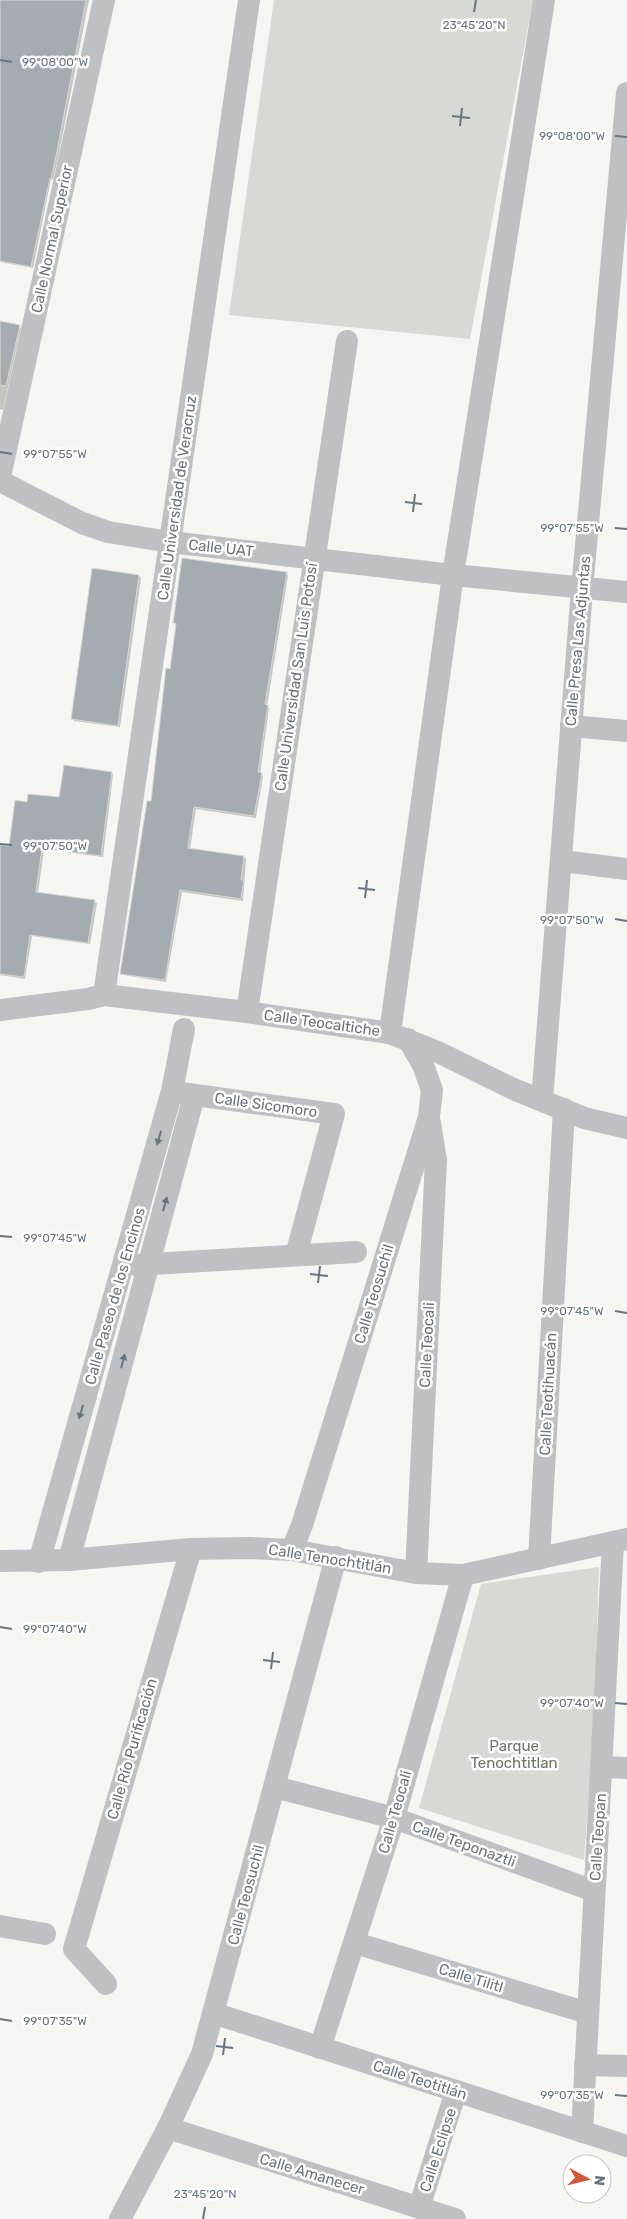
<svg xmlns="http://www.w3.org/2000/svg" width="627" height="2219" font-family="Rubik,sans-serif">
  <rect width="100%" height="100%" fill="#f5f5f2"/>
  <!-- green -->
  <g fill="#d5dad2">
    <polygon points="274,0 533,0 470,339 229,315"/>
    <polygon points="599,1567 594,1726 584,1860 419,1808 481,1584"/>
  </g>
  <!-- shadow -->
  <g fill="#0003">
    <polygon points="0,0 89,0 58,158 53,180 51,179 33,268 0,262"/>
    <polygon points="0,322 21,328 3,410 0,409"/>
    <polygon points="287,574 288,576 267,706 269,708 260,774 263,776 256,818 196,809 190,849 244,857 246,859 243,901 182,892 166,982 124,975 122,973 152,803 171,670 176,625 174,623"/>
    <polygon points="139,576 141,578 120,727 74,721 72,719"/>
    <polygon points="111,773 113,775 103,857 44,849 38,893 95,902 97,903 90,944 32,936 25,979 0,975 0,846 10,847 28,803 60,799"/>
  </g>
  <!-- building -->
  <g fill="#a5acb1" stroke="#d7d7d5">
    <polygon points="0,0 86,0 56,156 51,179 50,178 31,267 0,261"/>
    <polygon points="0,321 20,325 6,386 0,385"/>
    <polygon points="182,558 287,572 265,704 268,705 258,772 262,773 254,816 194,807 188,848 244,856 241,880 244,880 241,899 180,890 165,980 120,974 147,801 151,801 166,668 170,669 176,624 173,623"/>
    <polygon points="92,568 139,575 118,726 71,719"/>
    <polygon points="64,765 112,772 101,856 42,848 36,892 95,900 88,943 30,935 24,977 0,974 0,845 9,846 15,800 27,802 28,794 59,797"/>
  </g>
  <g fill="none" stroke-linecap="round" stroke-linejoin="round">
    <!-- minor -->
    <g stroke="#bdc1c4" stroke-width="22">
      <polyline points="0,477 104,0"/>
      <polyline points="0,481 82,523 108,532 170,542 453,575 627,592"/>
      <polyline points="571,726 627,731"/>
      <polyline points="562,861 627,869"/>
      <polyline points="104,995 249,0"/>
      <polyline points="0,1010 88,999 104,995 247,1012 390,1033 440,1053 511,1088 584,1118 627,1128"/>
      <polyline points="247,1012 347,341"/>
      <polyline points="390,1033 453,575 544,0"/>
      <polyline points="181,1093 334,1114 296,1255"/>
      <polyline points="542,1100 582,589 627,93"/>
      <polyline points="135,1265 356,1252"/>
      <polyline points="292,1550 302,1525 429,1117 432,1090 423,1065 408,1039"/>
      <polyline points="539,1559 564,1109"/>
      <polyline points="69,1560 194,1096"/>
      <polyline points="0,1561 69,1560 191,1549 250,1548 292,1550 416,1573 463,1575 627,1539"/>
      <polyline points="39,1562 172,1091 184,1029"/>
      <polyline points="416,1573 436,1160 430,1123"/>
      <polyline points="603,1767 627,1768"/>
      <polyline points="275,1787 394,1818 594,1891"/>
      <polyline points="0,1926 45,1934"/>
      <polyline points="355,1943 588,2013"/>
      <polyline points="106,1984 74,1949 191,1549"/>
      <polyline points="213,2013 627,2146"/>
      <polyline points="320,2048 394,1818 463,1575"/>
      <polyline points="585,2065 627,2066"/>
      <polyline points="168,2128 455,2219"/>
      <path d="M 582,2132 C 591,1935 604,1739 613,1542"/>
      <polyline points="419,2208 456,2091"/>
      <polyline points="120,2219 168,2128 202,2054 336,1557"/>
    </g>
  </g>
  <!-- one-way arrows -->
  <defs><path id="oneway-solid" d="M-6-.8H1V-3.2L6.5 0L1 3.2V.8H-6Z" transform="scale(1.25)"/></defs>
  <g fill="#677580">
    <use href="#oneway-solid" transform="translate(159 1138) rotate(106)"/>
    <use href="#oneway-solid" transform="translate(165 1204) rotate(-75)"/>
    <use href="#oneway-solid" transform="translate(123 1361) rotate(-75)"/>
    <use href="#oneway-solid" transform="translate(81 1412) rotate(106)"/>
  </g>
  <!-- ticks -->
  <path fill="none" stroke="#677580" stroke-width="2" d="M 474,12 L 476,0M 0,60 L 12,62M 452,116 L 470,118M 460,126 L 462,108M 615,136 L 627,137M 0,452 L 12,454M 405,502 L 422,504M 413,512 L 415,494M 615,528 L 627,529M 0,844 L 12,845M 358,888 L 375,890M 365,898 L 367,880M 615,919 L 627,921M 0,1236 L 12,1237M 310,1274 L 328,1276M 318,1283 L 320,1266M 615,1311 L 627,1313M 0,1627 L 12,1629M 263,1660 L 280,1662M 271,1669 L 273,1652M 615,1703 L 627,1704M 0,2019 L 12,2021M 216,2046 L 233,2048M 223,2055 L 225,2038M 615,2095 L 627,2096M 203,2219 L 205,2207"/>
  <g text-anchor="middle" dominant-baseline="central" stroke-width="5" stroke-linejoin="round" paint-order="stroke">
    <!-- street labels -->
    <g font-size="15" fill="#677580" stroke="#fff">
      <text transform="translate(52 239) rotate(-78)">Calle Normal Superior</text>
      <text transform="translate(177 498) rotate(-82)">Calle Universidad de Veracruz</text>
      <text transform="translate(221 548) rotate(6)">Calle UAT</text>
      <text transform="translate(578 641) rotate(-85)">Calle Presa Las Adjuntas</text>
      <text transform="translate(296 677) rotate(-82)">Calle Universidad San Luis Potosí</text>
      <text transform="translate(322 1023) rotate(8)">Calle Teocaltiche</text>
      <text transform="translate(266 1105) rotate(8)">Calle Sicomoro</text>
      <text transform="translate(374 1294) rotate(-73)">Calle Teosuchil</text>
      <text transform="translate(115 1296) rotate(-74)">Calle Paseo de los Encinos</text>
      <text transform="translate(427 1345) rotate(-87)">Calle Teocali</text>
      <text transform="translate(548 1394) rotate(-87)">Calle Teotihuacán</text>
      <text transform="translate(330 1559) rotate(9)">Calle Tenochtitlán</text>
      <text transform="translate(132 1749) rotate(-74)">Calle Río Purificación</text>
      <text transform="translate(395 1812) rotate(-74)">Calle Teocali</text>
      <text transform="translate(598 1837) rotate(-86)">Calle Teopan</text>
      <text transform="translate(464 1844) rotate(20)">Calle Teponaztli</text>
      <text transform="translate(246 1895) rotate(-75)">Calle Teosuchil</text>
      <text transform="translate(471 1978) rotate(17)">Calle Tilitl</text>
      <text transform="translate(420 2080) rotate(18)">Calle Teotitlán</text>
      <text transform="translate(438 2150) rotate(-72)">Calle Eclipse</text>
      <text transform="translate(312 2174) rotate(17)">Calle Amanecer</text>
    </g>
    <!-- park labels -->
    <g font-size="15" fill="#697865" stroke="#fff">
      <text x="514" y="1746">Parque<tspan x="514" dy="17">Tenochtitlan</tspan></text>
    </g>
  </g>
  <g font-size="12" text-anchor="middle" fill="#677580" stroke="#fff" stroke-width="5" stroke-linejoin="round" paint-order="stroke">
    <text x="474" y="29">23°45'20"N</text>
    <text x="55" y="66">99°08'00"W</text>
    <text x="572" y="140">99°08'00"W</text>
    <text x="55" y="458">99°07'55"W</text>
    <text x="572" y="532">99°07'55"W</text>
    <text x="55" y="850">99°07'50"W</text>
    <text x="572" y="924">99°07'50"W</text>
    <text x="55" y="1242">99°07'45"W</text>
    <text x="572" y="1315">99°07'45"W</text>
    <text x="55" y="1633">99°07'40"W</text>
    <text x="572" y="1707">99°07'40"W</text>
    <text x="55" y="2025">99°07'35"W</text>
    <text x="572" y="2099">99°07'35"W</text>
    <text x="205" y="2198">23°45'20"N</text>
  </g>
  <!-- north arrow -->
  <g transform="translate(587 2179) rotate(97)"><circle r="24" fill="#ffffff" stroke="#c2c8cc"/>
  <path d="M0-4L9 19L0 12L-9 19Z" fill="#d15936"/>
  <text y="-8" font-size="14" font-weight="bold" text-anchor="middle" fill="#677580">N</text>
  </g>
</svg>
